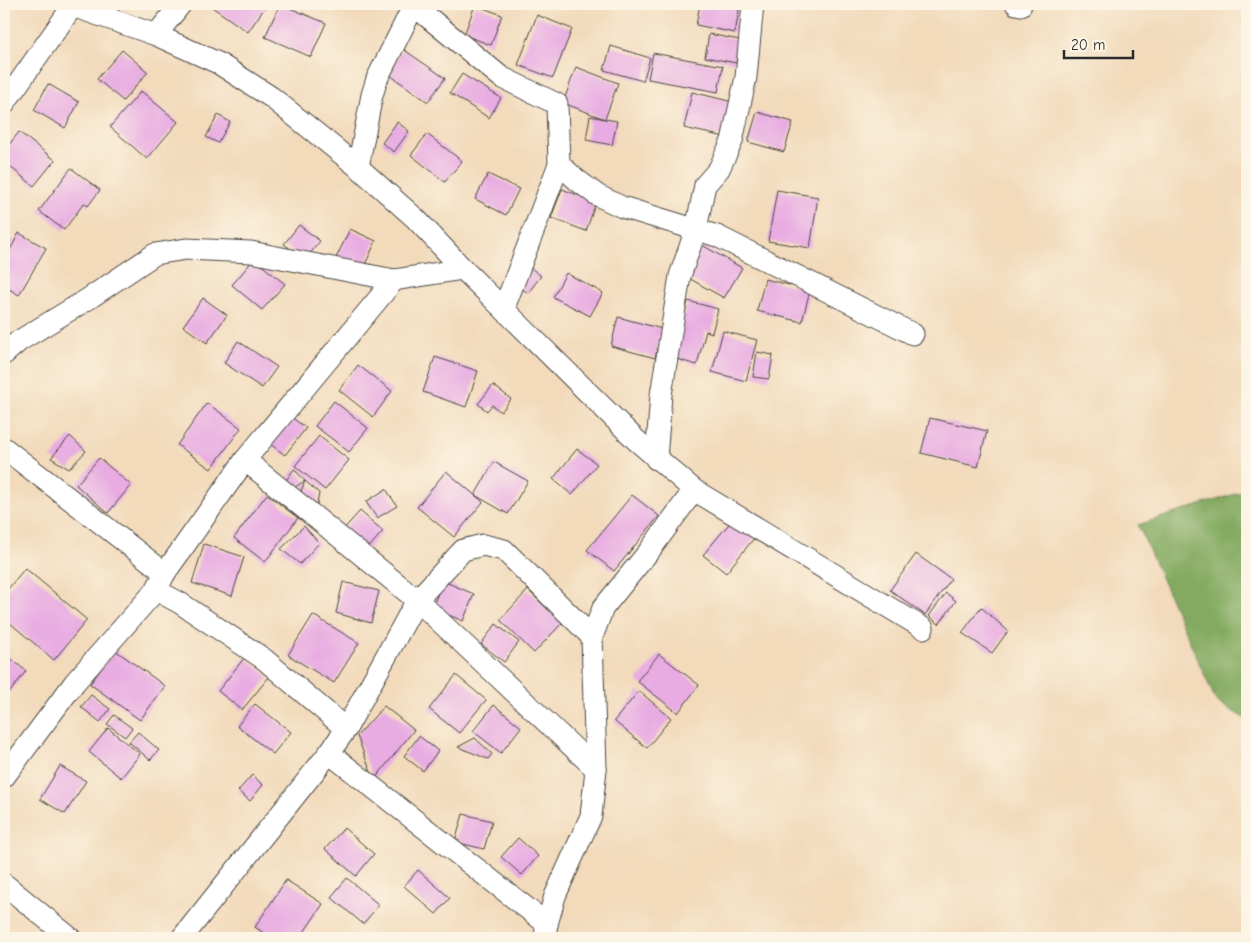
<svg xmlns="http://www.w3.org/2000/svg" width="1251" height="942" font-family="'Comic Neue',sans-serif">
  <rect width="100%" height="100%" fill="#fcf5e5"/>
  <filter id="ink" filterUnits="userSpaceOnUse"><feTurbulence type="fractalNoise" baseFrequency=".02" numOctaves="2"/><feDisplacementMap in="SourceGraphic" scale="10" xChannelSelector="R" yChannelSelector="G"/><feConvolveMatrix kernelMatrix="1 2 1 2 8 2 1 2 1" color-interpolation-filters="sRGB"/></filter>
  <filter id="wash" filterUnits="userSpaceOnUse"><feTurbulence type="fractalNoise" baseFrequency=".0096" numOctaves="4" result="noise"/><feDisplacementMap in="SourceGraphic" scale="20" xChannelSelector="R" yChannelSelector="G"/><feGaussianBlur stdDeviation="1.12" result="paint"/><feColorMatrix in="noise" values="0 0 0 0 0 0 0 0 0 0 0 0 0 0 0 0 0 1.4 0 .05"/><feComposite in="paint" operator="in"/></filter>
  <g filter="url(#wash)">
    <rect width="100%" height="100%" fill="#f2dabb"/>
    <!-- forest -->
    <polygon fill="#83aa61" stroke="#576a46" points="1247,490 1247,720 1216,701 1138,525"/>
    <g id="blocks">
      <!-- building -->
      <g fill="#e8ace2">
        <polygon points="214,4 262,4 266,6 248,32 212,7"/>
        <polygon points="280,4 326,23 311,57 265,37"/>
        <polygon points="700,4 740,4 735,33 696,25"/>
        <polygon points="475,5 502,15 491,45 464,35"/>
        <polygon points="537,15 572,29 553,78 518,65"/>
        <polygon points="709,34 740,40 736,63 705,57"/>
        <polygon points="611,46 650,58 643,81 604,70"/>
        <polygon points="403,49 445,78 428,102 387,73"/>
        <polygon points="122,50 148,72 123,101 97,79"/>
        <polygon points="653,53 723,66 718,92 648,79"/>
        <polygon points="576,67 618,83 605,119 617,121 612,145 586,140 590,116 605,119 563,103"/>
        <polygon points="462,74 501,98 489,118 450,93"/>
        <polygon points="48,84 79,102 65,128 34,110"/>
        <polygon points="141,91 178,122 147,159 110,127"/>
        <polygon points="692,92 733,102 725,137 684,128"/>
        <polygon points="757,112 793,122 784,152 748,142"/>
        <polygon points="218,115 230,122 218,143 206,137"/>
        <polygon points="397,122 409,131 394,152 382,143"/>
        <polygon points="19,132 55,160 34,186 4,162 4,151"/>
        <polygon points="427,134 462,161 445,182 411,155"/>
        <polygon points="71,168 100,190 88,206 84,203 64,230 39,211"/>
        <polygon points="488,174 519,189 506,215 475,199"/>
        <polygon points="562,189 596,202 586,231 551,218"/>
        <polygon points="777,190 818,197 810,248 768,241"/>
        <polygon points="299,225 320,241 305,260 284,244"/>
        <polygon points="350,229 376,241 362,271 336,258"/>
        <polygon points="19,233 46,248 19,295 4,286 4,261"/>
        <polygon points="4,235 11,240 4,249"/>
        <polygon points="702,245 742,268 724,298 685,276"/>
        <polygon points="254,259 285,284 262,310 232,285"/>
        <polygon points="531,268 541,276 528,293 518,286"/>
        <polygon points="566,273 603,293 590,316 553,297"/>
        <polygon points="765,279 810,290 802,322 757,311"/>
        <polygon points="203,298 227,315 207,343 183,326"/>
        <polygon points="688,301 718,309 712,333 706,331 697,365 673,358"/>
        <polygon points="618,317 662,329 655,358 611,346"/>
        <polygon points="723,331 757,340 746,381 712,372"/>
        <polygon points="238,341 277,367 262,388 224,363"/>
        <polygon points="757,352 773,355 769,379 753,377"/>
        <polygon points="435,357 478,371 466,407 423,392"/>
        <polygon points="358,365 392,391 373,417 339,390"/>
        <polygon points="493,385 511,399 501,412 492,405 487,411 478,404"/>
        <polygon points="334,401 368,428 349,452 315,426"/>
        <polygon points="207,403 241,428 211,469 177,445"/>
        <polygon points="291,417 306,428 285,455 270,444"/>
        <polygon points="930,418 987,431 978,467 921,453"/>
        <polygon points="70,436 86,451 69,469 51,458"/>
        <polygon points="319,436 349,460 325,490 295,466"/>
        <polygon points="577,449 597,464 572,495 553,479"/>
        <polygon points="99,458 131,485 108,513 76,485"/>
        <polygon points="494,462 528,481 508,514 475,495"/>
        <polygon points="294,469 305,481 293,488 285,482"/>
        <polygon points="446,471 483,502 454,537 417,507"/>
        <polygon points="305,481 319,493 317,504 299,496"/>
        <polygon points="386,489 397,506 377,518 366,502"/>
        <polygon points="267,494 298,518 265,562 234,538"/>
        <polygon points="632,495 659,516 614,571 587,550"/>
        <polygon points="360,511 383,531 366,551 342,531"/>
        <polygon points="733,519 755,537 726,573 703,555"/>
        <polygon points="304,526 319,543 300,564 281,549"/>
        <polygon points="204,544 244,557 232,596 192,583"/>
        <polygon points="916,554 951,579 925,615 890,590"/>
        <polygon points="25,568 87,620 54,660 4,618 4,594"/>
        <polygon points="443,581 474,594 463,621 432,608"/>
        <polygon points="343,582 379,591 371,623 336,613"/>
        <polygon points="528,590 562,623 534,653 500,620"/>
        <polygon points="946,593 956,601 939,624 929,616"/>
        <polygon points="981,607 1008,631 992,653 962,633"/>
        <polygon points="313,615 359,643 334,683 288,655"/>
        <polygon points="496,624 519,642 504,662 481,644"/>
        <polygon points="115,650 165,686 140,720 90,684"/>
        <polygon points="4,653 26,671 10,692 4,687"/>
        <polygon points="659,654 699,685 678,713 637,681"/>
        <polygon points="245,657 269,677 242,710 218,691"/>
        <polygon points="456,675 486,700 459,733 429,709"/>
        <polygon points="639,691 671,718 647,748 614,721"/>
        <polygon points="91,695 110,709 100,722 81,707"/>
        <polygon points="255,704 291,732 273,754 237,726"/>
        <polygon points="494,705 521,727 501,753 473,731"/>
        <polygon points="384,706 414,730 374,780 357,736"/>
        <polygon points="114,715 132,728 125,737 107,724"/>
        <polygon points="108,728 140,754 121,778 89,752"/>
        <polygon points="138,732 159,750 150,760 129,742"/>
        <polygon points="419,736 438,751 423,771 404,756"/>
        <polygon points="475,738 492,754 488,759 458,747"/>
        <polygon points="60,766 86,781 65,814 40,799"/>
        <polygon points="252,775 263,785 250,801 238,791"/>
        <polygon points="463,814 492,821 484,849 455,842"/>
        <polygon points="344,828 374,854 356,876 325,849"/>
        <polygon points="518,838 538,856 522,875 501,857"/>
        <polygon points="418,870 450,898 436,914 404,886"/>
        <polygon points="347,878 379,905 363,924 331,897"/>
        <polygon points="286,880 323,904 300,938 271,938 255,927"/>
      </g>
    </g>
  </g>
  <g filter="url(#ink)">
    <use href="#blocks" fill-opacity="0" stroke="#494541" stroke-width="1"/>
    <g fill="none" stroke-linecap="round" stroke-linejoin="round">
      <!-- minor casing -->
      <g stroke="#494541" stroke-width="23">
        <g id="minor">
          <polyline points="67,4 156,35 218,63 271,97 358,167 416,219 463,269 636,440 694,490 923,628"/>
          <polyline points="412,4 501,77 557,104 559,164 577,180 597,195 622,207 717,236 913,334"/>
          <polyline points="1016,4 1021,5"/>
          <polyline points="156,35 181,4"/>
          <polyline points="4,104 72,7"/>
          <polyline points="358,167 372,95 377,79 414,5"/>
          <polyline points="394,280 245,460 417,600 596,769 591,816 555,896 547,924"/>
          <polyline points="504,308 559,164"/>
          <polyline points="4,354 19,341 88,299 155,254 186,249 251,252 394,280 463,269"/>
          <polyline points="4,448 165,573 156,590 75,682 4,777"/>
          <polyline points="656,459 661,395 680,276 696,229 705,185 719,169 732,141 746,77 753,4"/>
          <polyline points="165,573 245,460"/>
          <polyline points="156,590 180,603 264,659 346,729 329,753 182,938"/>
          <polyline points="346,729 417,600 463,550 483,545 504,550 592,637"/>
          <polyline points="329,753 547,924 545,936"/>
          <polyline points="596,769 592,637 603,608 650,550 694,490"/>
          <polyline points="4,884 70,938"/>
        </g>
      </g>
      <!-- minor -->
      <use href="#minor" stroke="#fff" stroke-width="21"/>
    </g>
  </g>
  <!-- margin -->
  <rect width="1251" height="942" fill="none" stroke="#fcf5e5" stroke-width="20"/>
  <!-- scale -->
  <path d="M1064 50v8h69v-8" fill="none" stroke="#2b2b2b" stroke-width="2.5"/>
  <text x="1071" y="50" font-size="15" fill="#2b2b2b" stroke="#fcf5e5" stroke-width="4" paint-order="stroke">20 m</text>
</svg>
